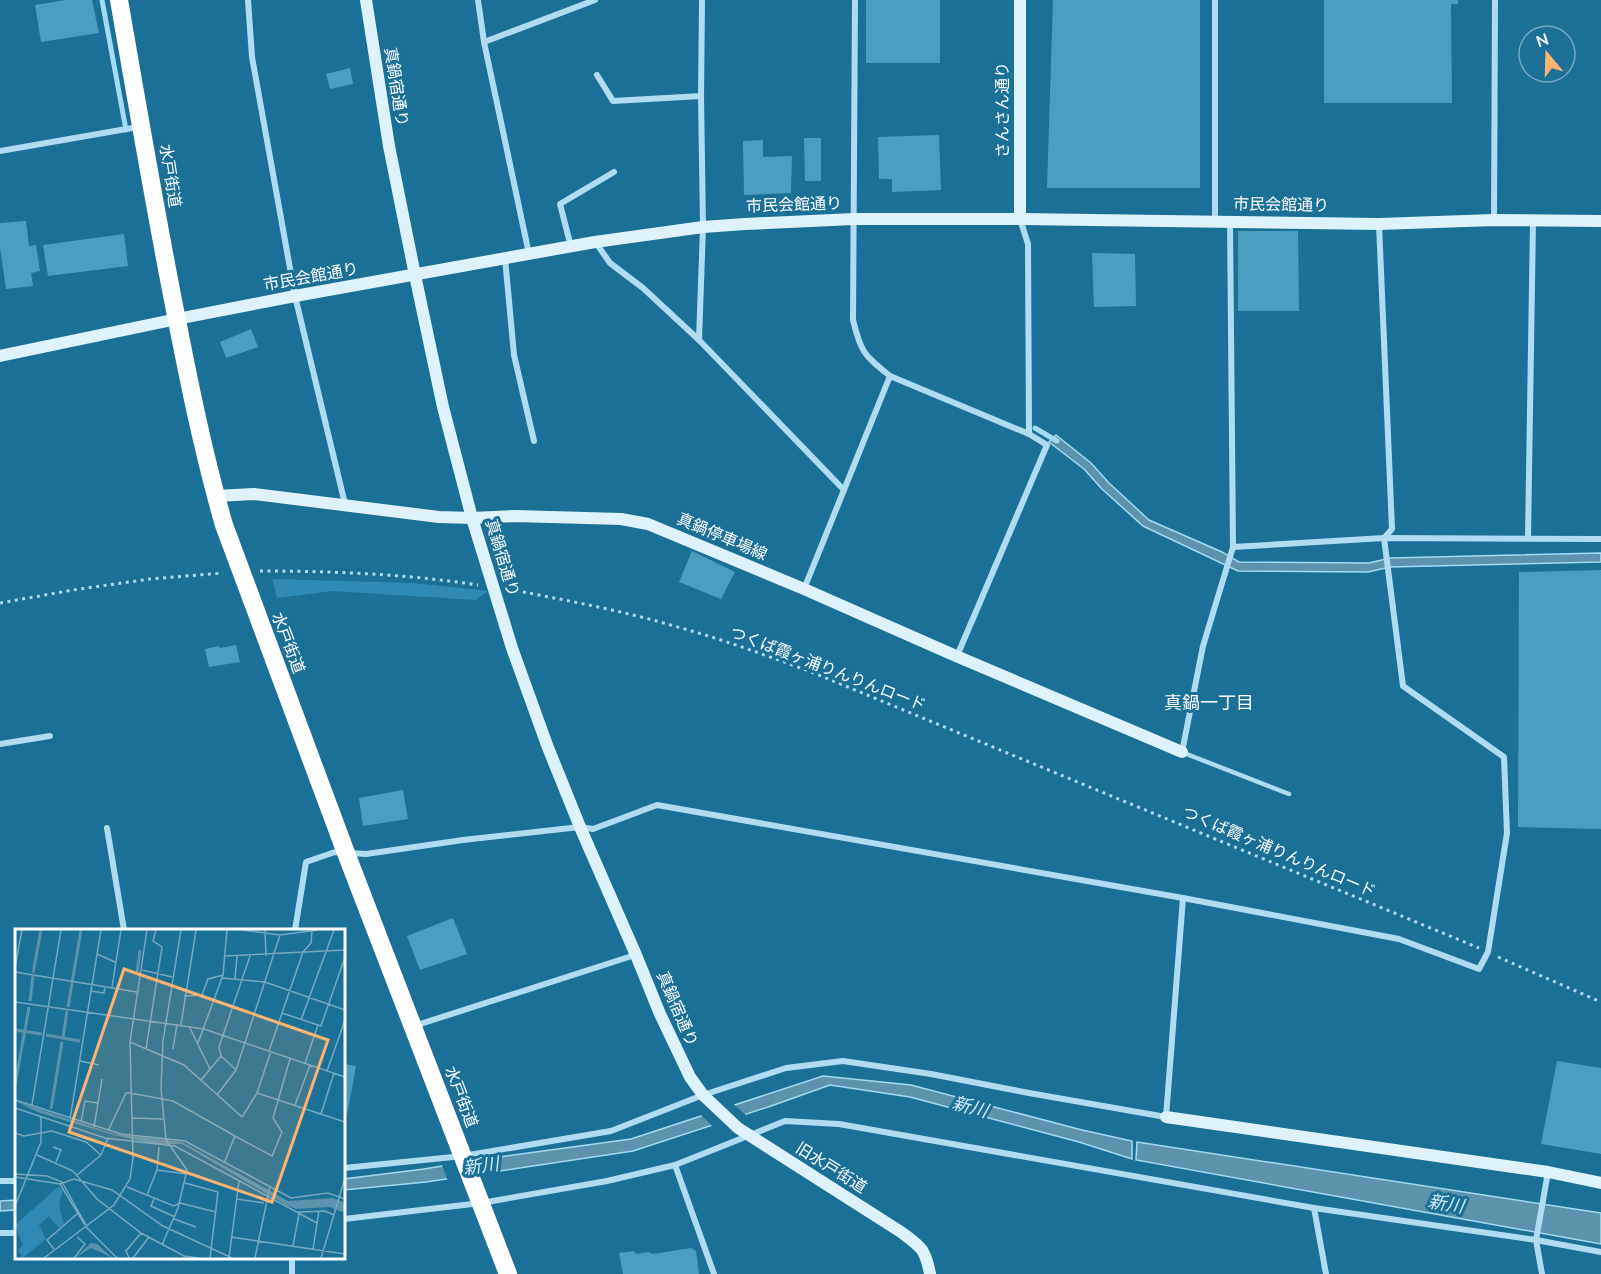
<svg xmlns="http://www.w3.org/2000/svg" width="1601" height="1274" font-family="'Nunito Sans','Noto Sans JP',sans-serif">
  <rect width="100%" height="100%" fill="#1b7098"/>
  <!-- green -->
  <polygon fill="#2f8bb5" points="272,579 413,583 488,591 475,600 333,591 277,598"/>
  <!-- water -->
  <g fill="#5b93ad" stroke="#a2dbf2" stroke-width="1.5">
    <polygon points="1056,435 1091,463 1109,483 1149,520 1222,552 1239,562 1369,563 1390,558 1601,553 1601,562 1390,567 1368,572 1238,571 1143,526 1102,489 1084,469 1049,442"/>
    <polygon points="823,1076 911,1085 1082,1130 1132,1141 1132,1159 1079,1142 910,1097 830,1085 771,1106 633,1151 426,1182 344,1190 344,1179 424,1169 484,1159 631,1139"/>
    <polygon points="1137,1142 1601,1213 1601,1244 1136,1160"/>
    <polygon points="16,1200 16,1210 0,1211 0,1201"/>
  </g>
  <!-- pier -->
  <g fill="#1b7098">
    <polygon points="731,1102 747,1116 713,1127 699,1113"/>
    <polygon points="486,1156 493,1174 448,1181 442,1165"/>
  </g>
  <g fill="none" stroke-linecap="round" stroke-linejoin="round">
    <!-- stream -->
    <g stroke="#a2dbf2" stroke-width="5">
      <polyline points="102,0 126,130"/>
      <polyline points="1035,428 1057,441"/>
    </g>
  </g>
  <!-- building -->
  <g fill="#4c9dc2">
    <polygon points="66,0 92,0 99,33 41,42 35,5"/>
    <rect x="866" y="0" width="74" height="63"/>
    <polygon points="1053,0 1200,0 1200,188 1047,188"/>
    <polygon points="1324,0 1458,0 1458,4 1451,4 1452,103 1324,103"/>
    <polygon points="350,68 353,84 330,89 326,74"/>
    <polygon points="939,135 941,190 892,192 892,179 879,179 878,137"/>
    <polygon points="804,138 821,138 821,181 805,181"/>
    <polygon points="763,140 763,157 792,156 791,193 744,195 743,141"/>
    <polygon points="26,221 29,246 36,245 40,271 31,273 33,286 6,289 0,248 0,223"/>
    <polygon points="1238,231 1298,231 1299,311 1238,311"/>
    <polygon points="124,234 128,266 48,276 43,245"/>
    <polygon points="1092,253 1135,254 1136,306 1094,307"/>
    <polygon points="251,329 258,347 226,358 220,342"/>
    <polygon points="692,551 735,572 721,599 679,582"/>
    <polygon points="1601,570 1601,829 1518,827 1519,572"/>
    <polygon points="236,645 240,662 209,667 205,649 219,646 220,648"/>
    <polygon points="403,790 408,819 363,826 359,798"/>
    <polygon points="453,918 467,954 420,970 407,936"/>
    <polygon points="1557,1061 1601,1068 1601,1154 1541,1144"/>
    <polygon points="344,1064 356,1066 347,1115 344,1115"/>
    <polygon points="691,1248 696,1251 699,1274 623,1274 619,1253 634,1251 636,1254 648,1252 653,1254"/>
  </g>
  <g fill="none" stroke-linecap="round" stroke-linejoin="round">
    <!-- path -->
    <g stroke="#afdcf0" stroke-width="3" stroke-dasharray="3 4.5" stroke-linecap="butt">
      <path d="M 260,571 C 332,571 406,574 478,585"/>
      <path d="M 508,589 C 564,600 620,610 674,626 C 722,639 768,656 814,673 L 1479,948"/>
      <polyline points="0,603 73,590 150,579 223,573"/>
      <polyline points="1498,957 1601,1002"/>
    </g>
    <!-- lane -->
    <polyline stroke="#afdcf0" stroke-width="4.5" points="1184,753 1289,794"/>
    <!-- street -->
    <g stroke="#afdcf0" stroke-width="6">
      <polyline points="248,0 252,57 295,296 345,504"/>
      <polyline points="478,0 484,42 529,254"/>
      <polyline points="484,42 595,0"/>
      <polyline points="597,75 613,101 701,96"/>
      <polyline points="0,151 138,127"/>
      <polyline points="1494,220 1495,0"/>
      <polyline points="1215,222 1215,0"/>
      <polyline points="596,243 610,263 643,288 699,340 844,490"/>
      <polyline points="571,247 560,204 614,172"/>
      <polyline points="505,258 514,355 534,441"/>
      <polyline points="699,340 703,227 701,96 702,0"/>
      <polyline points="890,376 1029,434 1028,244 1020,219"/>
      <polyline points="1528,538 1533,221"/>
      <polyline points="1233,547 1384,538 1601,539"/>
      <path d="M 804,589 L 890,376 C 864,355 861,353 853,320 L 855,0"/>
      <polyline points="957,656 1047,445 1029,434"/>
      <polyline points="0,744 50,736"/>
      <polyline points="1182,752 1203,646 1233,547 1230,222"/>
      <polyline points="107,828 124,930"/>
      <polyline points="295,930 306,862 335,852 366,854 463,840 580,827 593,829 657,805 1183,898"/>
      <polyline points="414,1026 635,955"/>
      <polyline points="675,1165 714,1274"/>
      <polyline points="344,1168 463,1156 611,1131 703,1095 786,1068 843,1061 931,1074 1029,1093 1166,1117 1183,898 1399,939 1479,969 1488,952 1507,833 1504,757 1403,686 1384,538 1392,529 1379,224"/>
      <polyline points="0,1181 16,1181"/>
      <polyline points="1314,1208 1326,1274"/>
      <polyline points="344,1219 481,1203 607,1181 675,1165 785,1121 839,1124 1314,1208 1536,1240 1601,1252"/>
      <polyline points="0,1233 16,1233"/>
      <polyline points="292,1274 292,1258"/>
      <polyline points="1542,1274 1536,1240 1548,1172"/>
    </g>
    <!-- secondary -->
    <g stroke="#ddf2fb" stroke-width="12">
      <path d="M 366,0 L 389,146 L 415,275 L 443,407 L 472,518 L 512,648 L 547,745 L 580,827 L 636,955 L 660,1014 L 690,1077 L 703,1095 L 738,1128 L 901,1232 C 921,1247 925,1248 930,1274"/>
      <polyline points="1020,0 1020,219"/>
      <polyline points="0,356 177,319 295,296 595,242 703,227 745,224 854,219 1020,219 1379,224 1494,220 1601,221"/>
      <polyline points="216,496 254,494 439,517 472,518 515,516 621,519 648,524 804,589 956,656 1182,752"/>
      <polyline points="1166,1117 1548,1172 1601,1183"/>
    </g>
    <!-- highway -->
    <path stroke="#fff" stroke-width="18" d="M 119,0 C 136,98 153,197 172,295 C 187,372 202,449 224,525 L 346,853 L 508,1274"/>
  </g>
  <g text-anchor="middle" dominant-baseline="central" stroke-width="6" stroke-linejoin="round" paint-order="stroke">
    <!-- street labels -->
    <g font-size="16" fill="#fff" stroke="#1b7098">
      <text transform="translate(396 87) rotate(81)">真鍋宿通り</text>
      <text transform="translate(1003 110) rotate(-90)">さんさん通り</text>
      <text transform="translate(170 176) rotate(81)">水戸街道</text>
      <text transform="translate(794 205) rotate(-2)">市民会館通り</text>
      <text transform="translate(1281 205) rotate(1)">市民会館通り</text>
      <text transform="translate(311 277) rotate(-10)">市民会館通り</text>
      <text transform="translate(722 537) rotate(23)">真鍋停車場線</text>
      <text transform="translate(502 558) rotate(73)">真鍋宿通り</text>
      <text transform="translate(288 643) rotate(69)">水戸街道</text>
      <text transform="translate(828 669) rotate(21)">つくば霞ヶ浦りんりんロード</text>
      <text transform="translate(1279 852) rotate(23)">つくば霞ヶ浦りんりんロード</text>
      <text transform="translate(677 1009) rotate(67)">真鍋宿通り</text>
      <text transform="translate(461 1097) rotate(69)">水戸街道</text>
      <text transform="translate(831 1168) rotate(32)">旧水戸街道</text>
    </g>
    <!-- neighbourhood labels -->
    <g font-size="18" fill="#fff" stroke="#1b7098">
      <text x="1209" y="703">真鍋一丁目</text>
    </g>
    <!-- water labels -->
    <g font-size="18" font-style="italic" fill="#d3eefa" stroke="#1b7098">
      <text transform="translate(970 1107) rotate(15)">新川</text>
      <text transform="translate(481 1166) rotate(-8)">新川</text>
      <text transform="translate(1446 1204) rotate(9)">新川</text>
    </g>
  </g>
  <!-- overview -->
  <g transform="translate(15 929)">
    <rect width="330" height="330" fill="#1b7098"/>
    <path d="M 43,258 L 48,261 L 44,276 L 49,295 L 44,299 L 34,287 L 24,296 L 31,310 L 8,329 L 3,321 L 8,316 L 0,296 Z" fill="#2f8bb5"/>
    <path d="M 0,172 L 99,205 L 167,213 L 273,272 L 318,269 L 330,274 L 330,284 L 314,278 L 281,280 L 271,276 L 167,215 L 140,215 L 99,206 L 25,184 ZM 76,314 L 82,315 L 98,329 L 76,319 L 60,329 Z" fill="#5b93ad"/>
    <path fill="none" stroke="#5b93ad" stroke-width="3" d="M 18,44 L 26,1M 122,44 L 125,21M 15,72 L 18,47M 53,78 L 66,1M 0,101 L 27,105M 31,106 L 65,112M 48,109 L 52,82M 0,156 L 14,78M 36,180 L 47,113"/>
    <path fill="none" stroke="#76a9c1" stroke-width="1.5" d="M 228,1 L 265,6 L 303,1M 250,1 L 251,27M 82,25 L 100,33M 210,27 L 330,21M 0,38 L 7,1M 127,41 L 157,48M 0,43 L 122,63M 207,49 L 250,53 L 330,81M 220,50 L 222,27M 97,58 L 106,1M 75,62 L 89,64 L 90,57M 169,67 L 187,66 L 193,50 L 208,46M 0,73 L 189,100 L 330,148M 267,84 L 306,97 L 330,28M 286,91 L 319,1M 166,96 L 181,1M 174,97 L 195,140M 115,113 L 169,136 L 227,188M 183,114 L 208,46 L 212,1M 131,120 L 147,18 L 138,12 L 141,1M 158,120 L 162,95M 254,122 L 288,23 L 296,14 L 297,2M 206,127 L 221,141 L 265,6M 65,132 L 84,136M 290,134 L 303,96M 312,142 L 330,91M 186,151 L 206,127 L 204,118 L 235,27M 242,164 L 330,193M 202,166 L 221,141M 0,171 L 106,205 L 170,212 L 276,269 L 313,264 L 330,270M 17,176 L 46,1M 280,176 L 295,136M 0,179 L 90,209 L 160,217 L 302,294M 306,185 L 319,144M 227,188 L 242,164 L 256,122M 117,189 L 148,190M 55,190 L 86,1M 66,193 L 70,172 L 83,174M 79,198 L 87,150M 93,202 L 111,164 L 115,164 L 158,172 L 220,207M 0,204 L 9,207 L 37,202 L 71,213 L 86,226M 38,218 L 46,221 L 41,233M 22,226 L 58,242 L 82,270 L 126,304 L 169,327 L 183,329M 209,234 L 220,207 L 257,227 L 267,203 L 258,189 L 275,130M 142,241 L 144,218M 0,245 L 32,247 L 47,253 L 71,296M 62,246 L 86,226 L 93,209M 0,248 L 45,255 L 70,296M 170,254 L 203,263 L 195,329M 45,255 L 59,250 L 97,261 L 148,297 L 217,329M 112,258 L 159,277 L 165,274 L 201,283M 132,266 L 142,241 L 172,245M 139,270 L 136,277 L 160,288M 221,270 L 249,274M 0,277 L 26,213 L 26,188M 283,283 L 310,282 L 319,286M 159,290 L 181,298M 71,298 L 102,329M 216,308 L 330,325M 147,316 L 163,279 L 172,241 L 151,211 L 146,159 L 148,112 L 166,1M 278,317 L 284,285M 39,320 L 32,311 L 63,284M 298,320 L 304,282M 29,329 L 99,276 L 115,250 L 118,229 L 115,113 L 132,1M 59,329 L 70,315 L 62,308M 114,329 L 111,322 L 126,304M 118,329 L 134,308M 214,329 L 224,252M 240,329 L 255,257M 306,329 L 330,249"/>
    <path fill="#ffb36f" fill-opacity="0.15" stroke="#ffb36f" stroke-width="3" d="M 109,40 L 313,111 L 257,273 L 54,203 Z"/>
    <rect width="330" height="330" fill="none" stroke="#fff" stroke-width="3"/>
  </g>
  <!-- north arrow -->
  <g transform="translate(1547 54) rotate(341)"><circle r="28" fill="#1b7098" stroke="#76a9c1" stroke-width="1.5"/>
  <path d="M0-4.5L10 22L0 15L-10 22Z" fill="#ffb36f"/>
  <text y="-9" font-size="16" font-weight="bold" text-anchor="middle" fill="#ffffff">N</text>
  </g>
</svg>
